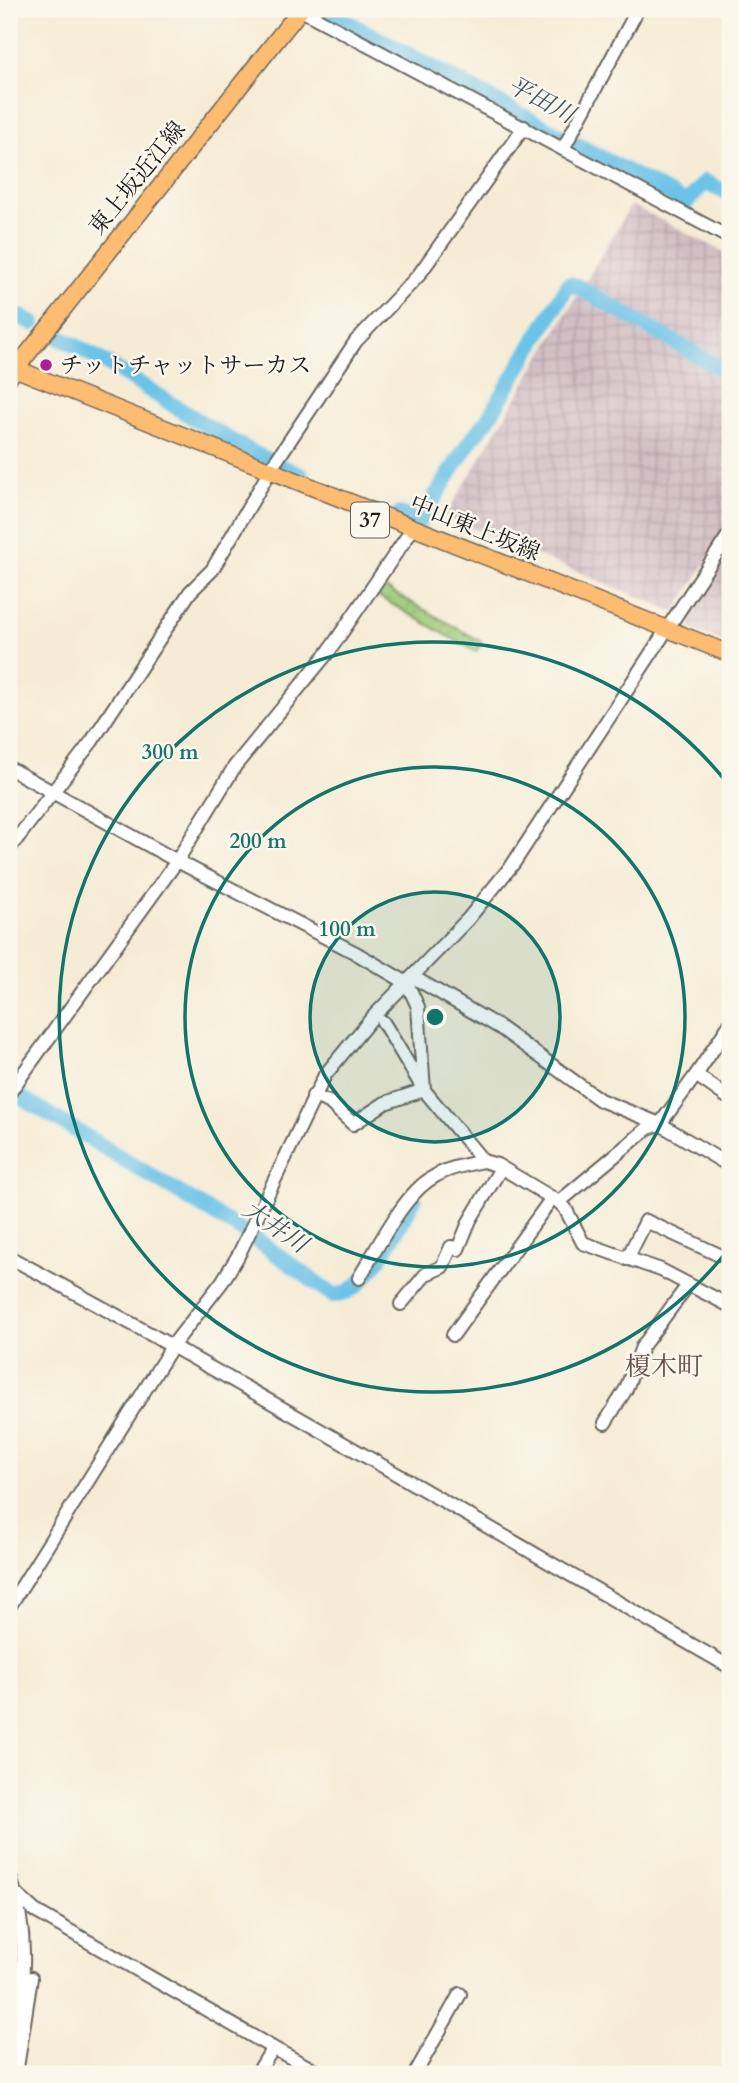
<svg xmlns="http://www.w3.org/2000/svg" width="739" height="2083" font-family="Cardo,'Noto Serif JP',serif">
  <defs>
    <pattern id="industrial-grid" width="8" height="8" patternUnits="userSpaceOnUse" patternTransform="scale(1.75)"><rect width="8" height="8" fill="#d2bec4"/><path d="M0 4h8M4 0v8" fill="none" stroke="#b4a3a8"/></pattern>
    <pattern id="grass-dots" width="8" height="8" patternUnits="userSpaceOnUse" patternTransform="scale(1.75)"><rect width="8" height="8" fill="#9fcb79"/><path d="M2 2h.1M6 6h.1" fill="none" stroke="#88ae68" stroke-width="1.8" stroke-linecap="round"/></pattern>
  </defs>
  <rect width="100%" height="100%" fill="#fbf7ec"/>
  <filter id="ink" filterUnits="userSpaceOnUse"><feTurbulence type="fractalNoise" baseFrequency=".0143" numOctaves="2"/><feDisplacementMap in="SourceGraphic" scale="14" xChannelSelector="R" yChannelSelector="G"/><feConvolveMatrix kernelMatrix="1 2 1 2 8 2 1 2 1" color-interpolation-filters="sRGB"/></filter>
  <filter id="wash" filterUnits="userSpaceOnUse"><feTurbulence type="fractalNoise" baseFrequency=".00686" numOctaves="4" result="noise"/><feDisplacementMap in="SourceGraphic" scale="28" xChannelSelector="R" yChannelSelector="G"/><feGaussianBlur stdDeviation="1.57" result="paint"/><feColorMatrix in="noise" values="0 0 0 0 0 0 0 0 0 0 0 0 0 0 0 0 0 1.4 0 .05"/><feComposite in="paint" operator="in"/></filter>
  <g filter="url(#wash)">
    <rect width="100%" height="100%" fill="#f6ecd6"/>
    <!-- industrial -->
    <g fill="url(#industrial-grid)">
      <polygon points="631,205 730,255 730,524 675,612 445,517"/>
      <polygon points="730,547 730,645 691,629 688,614"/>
    </g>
    <!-- grass -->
    <polygon fill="url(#grass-dots)" stroke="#5e744a" stroke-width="2" points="380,585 482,642 476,652 374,594"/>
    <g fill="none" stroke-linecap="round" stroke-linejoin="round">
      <!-- river -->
      <g stroke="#6bc3e8" stroke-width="16">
        <polyline points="325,10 686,203 705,182 730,194"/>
        <polyline points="9,311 33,323"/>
        <path d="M 54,335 C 139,376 213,440 301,475"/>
        <polyline points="400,514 420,521 470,441 488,419 569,284 577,286 730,374"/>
        <path d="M 9,1090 L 254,1238 L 333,1295 C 366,1298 398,1225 414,1200"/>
      </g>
    </g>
  </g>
  <g filter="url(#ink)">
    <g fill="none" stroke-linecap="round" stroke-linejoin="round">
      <!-- minor casing -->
      <g stroke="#68655d" stroke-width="16">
        <g id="minor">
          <polyline points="299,9 730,238"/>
          <polyline points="563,149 638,9"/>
          <polyline points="9,768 177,861 354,952 407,983 418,1007 424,1090 483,1161 497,1165 559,1202 565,1208 583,1243 661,1270 730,1306"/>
          <polyline points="9,849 92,741 190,592 212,570 274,464 356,341 418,276 524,127"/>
          <polyline points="413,977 499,1027 600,1100 660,1124"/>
          <polyline points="696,1075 730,1024"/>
          <polyline points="9,1093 177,861 235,766 329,651 413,528"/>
          <polyline points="313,1096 329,1102 353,1124 385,1103 424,1090 383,1022"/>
          <polyline points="730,1099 696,1075 660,1124 730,1166"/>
          <polyline points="559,1202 648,1128 660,1124"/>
          <path d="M 9,1257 C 252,1387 490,1529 730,1667"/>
          <polyline points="627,1259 646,1221 717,1254"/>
          <path d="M 359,1278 C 377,1249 403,1195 432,1178 C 447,1168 466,1165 483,1161"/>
          <polyline points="401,1304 426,1274 442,1267 451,1247 458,1249 470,1220 501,1168"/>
          <polyline points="453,1335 552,1198"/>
          <polyline points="605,1423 626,1389 642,1347 688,1285"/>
          <polyline points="9,1607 173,1345 222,1282 238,1256 325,1075 371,1019 468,919 513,864 730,533"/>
          <path d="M 9,1873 C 33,1945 22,1992 9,2064"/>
          <polyline points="16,1894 35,1911 273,2048"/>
          <polyline points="16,2074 31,1978"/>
          <polyline points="257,2074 273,2048 321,2074"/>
          <polyline points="415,2074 460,1994"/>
        </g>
      </g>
      <!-- major casing -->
      <g stroke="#68655d" stroke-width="19">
        <g id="major">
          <polyline points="9,366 730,654"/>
          <polyline points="10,376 301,9"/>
        </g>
      </g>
      <!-- minor -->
      <use href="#minor" stroke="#fff" stroke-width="12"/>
      <!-- major -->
      <use href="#major" stroke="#fdbc70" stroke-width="16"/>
    </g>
  </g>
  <!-- distance rings -->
  <circle cx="435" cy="1017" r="125" fill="#0f766e" fill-opacity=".12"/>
  <g fill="none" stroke="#0f766e" stroke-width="3.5">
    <circle cx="435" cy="1017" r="125"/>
    <circle cx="435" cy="1017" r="250"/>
    <path d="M728 1250A375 375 0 1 1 728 784"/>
  </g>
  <!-- markers -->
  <circle fill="#b5179e" stroke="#fbf7ec" stroke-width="2.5" cx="46" cy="365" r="7"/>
  <g text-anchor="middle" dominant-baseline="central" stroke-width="5" stroke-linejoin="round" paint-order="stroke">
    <!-- shield labels -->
    <rect fill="#fbf7ec" stroke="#5f5e5a" stroke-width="2" x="351" y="502.5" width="38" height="35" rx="5"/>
    <g font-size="21" font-weight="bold" fill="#1c1c1c">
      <text x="370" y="520">37</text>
    </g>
    <!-- street labels -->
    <g font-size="23" fill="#1c1c1c" stroke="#fbf7ec">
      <text transform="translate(137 178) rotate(-51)">東上坂近江線</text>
      <text transform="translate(475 528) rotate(22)">中山東上坂線</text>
    </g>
    <!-- poi labels -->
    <g font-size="23" fill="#1c1c1c" stroke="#fbf7ec" text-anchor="start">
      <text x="60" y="365">チットチャットサーカス</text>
    </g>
    <!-- water labels -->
    <g font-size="24" font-style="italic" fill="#385663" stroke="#fbf7ec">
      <text transform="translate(541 100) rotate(28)">平田川</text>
      <text transform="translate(275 1227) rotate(34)">大井川</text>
    </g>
    <!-- quarter labels -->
    <g font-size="26" fill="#684e4d" stroke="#fbf7ec">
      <text x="664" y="1366">榎木町</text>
    </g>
  </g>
  <circle cx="435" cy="1017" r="10" fill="#0f766e" stroke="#fbf7ec" stroke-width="3.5"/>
  <g font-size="21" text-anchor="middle" font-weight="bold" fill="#0f766e" stroke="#fbf7ec" stroke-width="5" stroke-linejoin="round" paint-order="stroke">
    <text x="170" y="759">300 m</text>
    <text x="258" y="848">200 m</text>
    <text x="347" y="936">100 m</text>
  </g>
  <!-- margin -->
  <rect width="739" height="2083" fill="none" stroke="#fbf7ec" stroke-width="35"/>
</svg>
